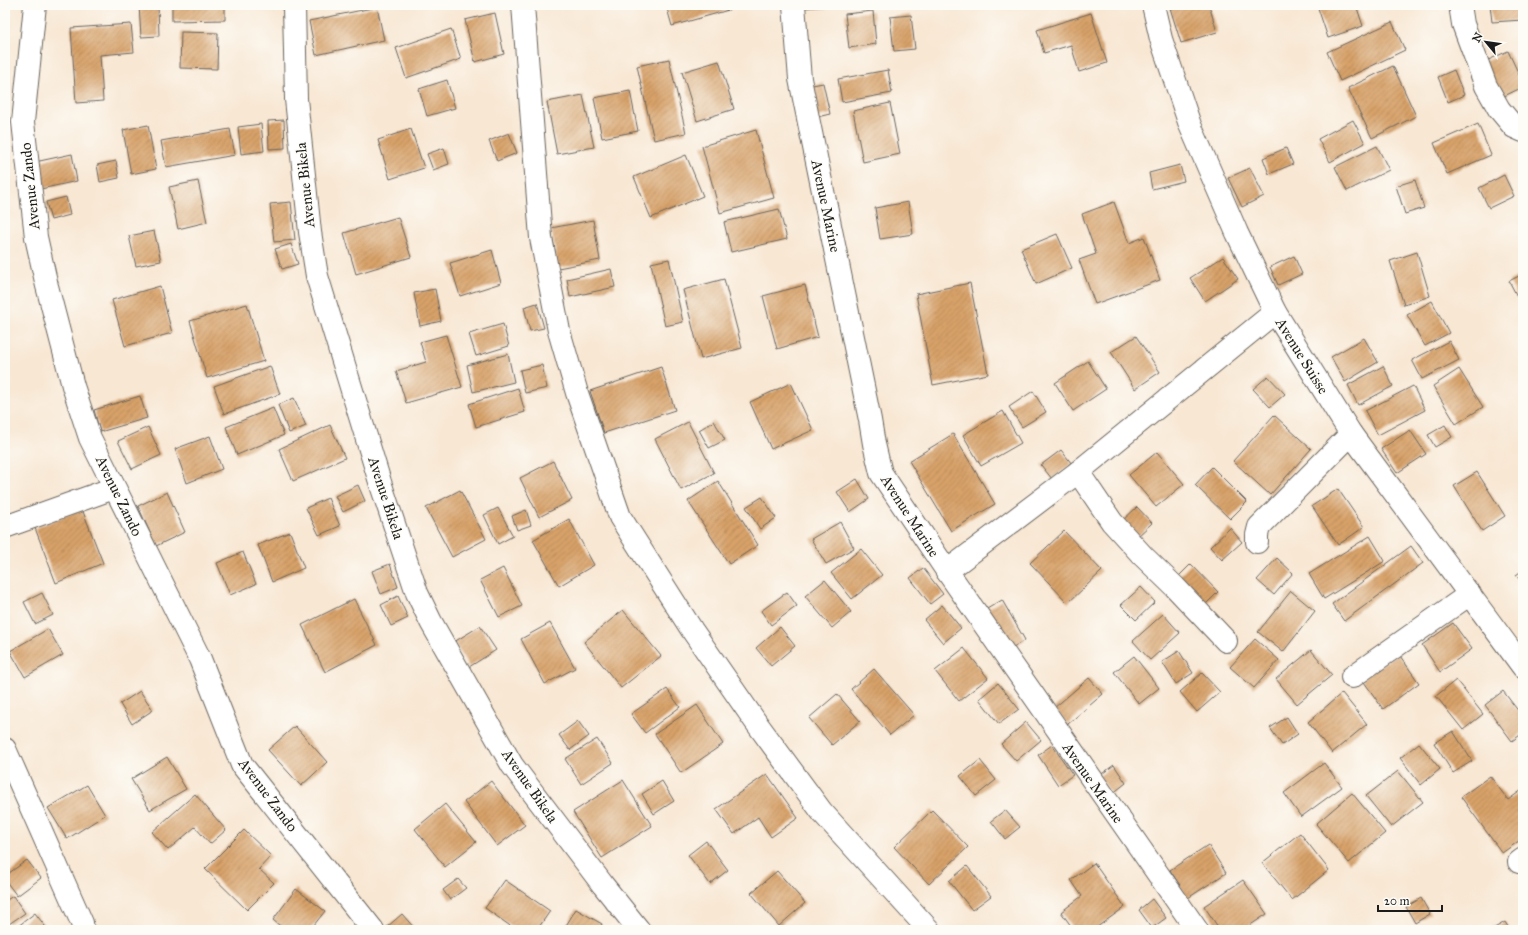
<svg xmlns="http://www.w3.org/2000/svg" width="1528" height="935" font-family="'IM FELL Great Primer',serif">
  <defs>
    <pattern id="building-hatch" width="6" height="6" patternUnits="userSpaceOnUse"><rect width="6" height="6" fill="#d8a269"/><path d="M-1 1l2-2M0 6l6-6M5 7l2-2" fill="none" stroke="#ae8356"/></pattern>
  </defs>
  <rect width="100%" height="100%" fill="#fdfcf7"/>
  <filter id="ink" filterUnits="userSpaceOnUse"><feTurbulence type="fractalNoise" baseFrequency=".025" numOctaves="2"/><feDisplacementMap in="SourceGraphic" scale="8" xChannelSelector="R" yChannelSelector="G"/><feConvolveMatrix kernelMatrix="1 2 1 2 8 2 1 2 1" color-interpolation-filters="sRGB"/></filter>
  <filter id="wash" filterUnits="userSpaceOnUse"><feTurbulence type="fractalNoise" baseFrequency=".012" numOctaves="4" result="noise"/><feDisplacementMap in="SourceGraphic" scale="16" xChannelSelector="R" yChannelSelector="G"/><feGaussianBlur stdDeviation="0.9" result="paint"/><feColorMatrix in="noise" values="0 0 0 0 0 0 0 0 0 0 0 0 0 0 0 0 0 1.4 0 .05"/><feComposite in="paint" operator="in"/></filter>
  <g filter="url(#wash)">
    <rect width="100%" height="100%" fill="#f8e7d3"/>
    <g id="blocks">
      <!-- building -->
      <g fill="url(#building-hatch)">
        <polygon points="139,5 158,5 159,36 141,37"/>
        <polygon points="172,5 225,5 225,20 172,21"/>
        <polygon points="666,5 731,5 732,9 672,26"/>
        <polygon points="804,5 831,5 831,6 804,8"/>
        <polygon points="1178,5 1209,5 1217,32 1181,43 1170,8"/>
        <polygon points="1317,5 1356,5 1363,26 1328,38"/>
        <polygon points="1490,5 1523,5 1523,20 1492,22"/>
        <polygon points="377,7 384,40 316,55 309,21"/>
        <polygon points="873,11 876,44 849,48 845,14"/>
        <polygon points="495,13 504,54 475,62 465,20"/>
        <polygon points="1091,13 1107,63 1079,72 1071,45 1044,53 1037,30"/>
        <polygon points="911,15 915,49 894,51 890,17"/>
        <polygon points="1392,22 1405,50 1340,81 1327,52"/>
        <polygon points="131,24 134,52 100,55 103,101 76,103 71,28"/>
        <polygon points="451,29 461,59 406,78 396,48"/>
        <polygon points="181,32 218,33 217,69 180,68"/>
        <polygon points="1508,51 1523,83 1523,87 1500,98 1484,62"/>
        <polygon points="669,59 686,133 654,140 637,66"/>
        <polygon points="719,61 734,109 697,121 682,72"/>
        <polygon points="1393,66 1416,116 1372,138 1348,88"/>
        <polygon points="888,70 892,93 842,102 838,79"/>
        <polygon points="1454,70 1464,95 1448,102 1438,77"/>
        <polygon points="447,80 455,108 427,116 419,89"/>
        <polygon points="823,83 830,114 813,118 807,86"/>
        <polygon points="630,91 638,131 602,138 594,98"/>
        <polygon points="583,95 594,147 557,154 547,102"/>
        <polygon points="890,103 900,154 863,162 853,111"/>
        <polygon points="284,120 285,148 269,149 268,121"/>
        <polygon points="1353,120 1365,143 1330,162 1318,139"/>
        <polygon points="261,124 264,151 241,154 238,127"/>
        <polygon points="1478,124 1491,155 1447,174 1434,143"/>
        <polygon points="148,125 156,169 131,174 123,130"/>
        <polygon points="230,129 235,155 166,167 161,141"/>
        <polygon points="411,129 424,168 390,179 378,140"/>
        <polygon points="756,130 774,198 720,213 702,146"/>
        <polygon points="509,133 517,153 497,161 489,141"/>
        <polygon points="1377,146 1389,170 1347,191 1335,167"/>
        <polygon points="444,148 449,164 433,170 427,154"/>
        <polygon points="1286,148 1293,164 1269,174 1263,158"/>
        <polygon points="72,154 77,181 41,189 35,162"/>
        <polygon points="686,155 703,196 651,218 634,177"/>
        <polygon points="116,161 119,178 100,182 97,165"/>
        <polygon points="1180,165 1184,181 1152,189 1149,173"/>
        <polygon points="1250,168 1264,196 1242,207 1228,178"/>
        <polygon points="1504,175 1514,196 1489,208 1479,188"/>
        <polygon points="1415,180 1424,208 1405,214 1396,186"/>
        <polygon points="198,181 207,222 178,229 169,187"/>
        <polygon points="66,197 70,215 51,220 46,202"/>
        <polygon points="291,202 295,240 274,242 270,204"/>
        <polygon points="908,202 913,234 880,239 875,208"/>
        <polygon points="1114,202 1129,243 1144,237 1160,280 1095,304 1079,260 1096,254 1082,214"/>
        <polygon points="779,209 787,239 731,252 724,222"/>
        <polygon points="398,217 411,257 356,274 344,233"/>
        <polygon points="593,220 600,260 558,268 551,228"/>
        <polygon points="154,231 161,261 136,266 129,236"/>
        <polygon points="1057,234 1072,268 1036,284 1021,249"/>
        <polygon points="291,244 298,264 282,269 275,249"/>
        <polygon points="492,250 501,283 460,296 450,263"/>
        <polygon points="1417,252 1430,296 1404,305 1390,261"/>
        <polygon points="1294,256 1302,274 1278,285 1270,267"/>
        <polygon points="1223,257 1238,279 1205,301 1190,278"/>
        <polygon points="669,259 683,322 665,326 651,263"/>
        <polygon points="611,269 615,287 570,297 567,279"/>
        <polygon points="1523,274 1523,301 1520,302 1509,281"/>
        <polygon points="724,279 742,348 701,359 683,290"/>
        <polygon points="970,283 988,374 933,385 916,294"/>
        <polygon points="805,285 818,337 777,349 763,296"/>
        <polygon points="160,286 172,333 125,346 112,300"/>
        <polygon points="435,289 441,321 420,326 414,293"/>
        <polygon points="1432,301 1449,333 1425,346 1407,315"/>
        <polygon points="537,303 544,328 530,331 524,307"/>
        <polygon points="247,304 264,361 207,378 190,321"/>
        <polygon points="503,324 509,346 476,356 469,334"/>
        <polygon points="446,335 462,387 406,403 396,371 426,362 420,342"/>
        <polygon points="1136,336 1160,372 1135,389 1111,352"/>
        <polygon points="1364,338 1378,362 1345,382 1331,357"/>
        <polygon points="1449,341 1459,360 1422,379 1412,360"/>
        <polygon points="508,354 514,382 473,392 467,365"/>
        <polygon points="1088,361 1106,389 1073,411 1055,383"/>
        <polygon points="542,365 547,388 525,393 520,370"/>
        <polygon points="270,366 280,394 224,414 214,386"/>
        <polygon points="1383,366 1393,386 1358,405 1348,385"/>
        <polygon points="661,367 675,410 604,433 590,391"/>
        <polygon points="1459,369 1483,407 1456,424 1433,386"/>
        <polygon points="1268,376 1285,394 1270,407 1253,389"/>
        <polygon points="791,383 813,430 771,449 750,402"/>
        <polygon points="1413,386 1425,410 1378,435 1365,411"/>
        <polygon points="518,388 525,412 476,427 469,404"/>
        <polygon points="1033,391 1046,412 1022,427 1009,407"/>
        <polygon points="140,396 147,418 100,432 94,410"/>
        <polygon points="294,398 306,426 289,433 278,405"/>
        <polygon points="273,408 284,435 237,455 226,427"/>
        <polygon points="1003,411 1021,443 981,466 963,435"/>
        <polygon points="1274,415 1311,449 1270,495 1233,461"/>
        <polygon points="714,421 725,440 709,448 699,430"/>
        <polygon points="688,422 714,473 681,490 655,439"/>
        <polygon points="330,425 345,458 293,481 279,449"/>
        <polygon points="1445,425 1452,437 1435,447 1428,435"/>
        <polygon points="148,427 161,455 132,469 118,441"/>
        <polygon points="1410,430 1426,454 1397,473 1381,449"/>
        <polygon points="953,434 995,504 951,531 909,461"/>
        <polygon points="210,436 222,469 187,483 175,449"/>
        <polygon points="1061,450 1072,464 1052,479 1041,465"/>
        <polygon points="1157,452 1184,484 1156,507 1129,475"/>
        <polygon points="553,461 572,500 539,517 520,478"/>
        <polygon points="1212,467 1247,502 1230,519 1195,485"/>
        <polygon points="1477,472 1505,516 1482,531 1454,486"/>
        <polygon points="857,479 869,499 850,512 837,492"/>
        <polygon points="718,481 758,545 729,564 688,501"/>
        <polygon points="358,485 365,501 343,512 335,496"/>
        <polygon points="1338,489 1364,527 1338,545 1312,506"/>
        <polygon points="460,490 486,539 452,557 426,508"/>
        <polygon points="167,492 185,532 156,546 138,506"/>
        <polygon points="762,497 776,518 760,529 746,507"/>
        <polygon points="328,498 340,526 319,535 306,508"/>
        <polygon points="1137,507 1152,523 1136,538 1121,522"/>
        <polygon points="498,508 513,536 498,544 484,515"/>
        <polygon points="82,509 103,563 56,583 35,528"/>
        <polygon points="526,510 531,525 517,530 512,516"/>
        <polygon points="569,519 594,565 559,586 533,540"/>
        <polygon points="840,522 854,548 826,564 811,539"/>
        <polygon points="1230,528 1242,542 1222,560 1210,547"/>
        <polygon points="1064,531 1102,571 1068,603 1030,563"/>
        <polygon points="290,532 304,568 272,582 258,545"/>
        <polygon points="1370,536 1385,561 1324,599 1309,574"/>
        <polygon points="1411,546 1423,563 1344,621 1332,604"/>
        <polygon points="861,549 882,575 852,599 831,573"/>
        <polygon points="243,552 256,584 230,595 217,563"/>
        <polygon points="1277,558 1293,573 1274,595 1257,580"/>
        <polygon points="390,564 398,587 381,594 372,571"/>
        <polygon points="1191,564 1218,592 1204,606 1177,578"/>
        <polygon points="503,568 522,606 499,617 480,580"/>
        <polygon points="923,568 943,594 930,604 910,578"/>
        <polygon points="1523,570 1523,584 1516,575"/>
        <polygon points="825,580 851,612 832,628 805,596"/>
        <polygon points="1141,587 1155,602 1136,620 1121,605"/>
        <polygon points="1291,591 1315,611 1283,652 1258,632"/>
        <polygon points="787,592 797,606 771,625 761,611"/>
        <polygon points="42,593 53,615 35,624 24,602"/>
        <polygon points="398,596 408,618 391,626 381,605"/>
        <polygon points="354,599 377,645 325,672 302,625"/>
        <polygon points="1002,600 1025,640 1010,649 987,609"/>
        <polygon points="942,605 961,628 943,643 924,620"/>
        <polygon points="623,610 661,656 621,688 584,642"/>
        <polygon points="1163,614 1180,633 1150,660 1133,641"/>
        <polygon points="550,623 575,668 545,684 521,639"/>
        <polygon points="1453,623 1472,649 1440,672 1422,645"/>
        <polygon points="480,626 496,650 469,667 454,642"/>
        <polygon points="780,627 795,646 771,666 756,648"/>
        <polygon points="48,629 63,655 25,677 10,651"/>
        <polygon points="1255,639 1279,660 1254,688 1230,667"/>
        <polygon points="964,648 988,678 959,701 935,671"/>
        <polygon points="1311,650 1332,675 1297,704 1276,679"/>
        <polygon points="1179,651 1193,673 1176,684 1162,662"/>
        <polygon points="1398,653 1419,683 1383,709 1362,679"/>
        <polygon points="1134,656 1159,688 1139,704 1114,672"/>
        <polygon points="874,669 914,715 890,735 851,689"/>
        <polygon points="1202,673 1220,692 1197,712 1180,692"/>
        <polygon points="1089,678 1103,694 1068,724 1054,708"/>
        <polygon points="1456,680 1483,714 1463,730 1436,696"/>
        <polygon points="998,683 1019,709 999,724 979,699"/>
        <polygon points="667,689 680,707 645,733 631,714"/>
        <polygon points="140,691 153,710 132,724 120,704"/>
        <polygon points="1503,691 1523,717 1523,733 1512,741 1485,705"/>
        <polygon points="1342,693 1367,724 1332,753 1308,722"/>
        <polygon points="837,694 860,721 832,745 809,718"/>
        <polygon points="697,705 723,744 681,773 655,734"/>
        <polygon points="1287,717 1298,734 1282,745 1270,728"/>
        <polygon points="578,721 589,736 570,750 559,735"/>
        <polygon points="1026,722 1041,740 1016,761 1001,744"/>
        <polygon points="295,726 327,762 301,786 268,750"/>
        <polygon points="1453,731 1472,761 1453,773 1434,743"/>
        <polygon points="597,739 613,763 581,784 565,759"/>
        <polygon points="1419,743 1440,769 1421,785 1400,758"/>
        <polygon points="1052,745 1073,775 1058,785 1038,755"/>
        <polygon points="167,757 186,789 150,810 131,779"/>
        <polygon points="980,760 996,780 976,796 960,776"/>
        <polygon points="1324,763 1342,787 1301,817 1284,793"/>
        <polygon points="1114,765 1126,783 1112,794 1099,776"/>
        <polygon points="1398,771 1423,802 1391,827 1366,796"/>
        <polygon points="767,774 798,818 771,837 758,817 734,834 716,809"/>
        <polygon points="1490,776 1508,800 1522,790 1523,791 1523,838 1502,853 1461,797"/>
        <polygon points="623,780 652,826 602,858 573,812"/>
        <polygon points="491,781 525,825 497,846 464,802"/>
        <polygon points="662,781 674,801 654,814 642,794"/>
        <polygon points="87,785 105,815 67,839 48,808"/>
        <polygon points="1352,793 1385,833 1349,863 1316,824"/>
        <polygon points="195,794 226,830 210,844 195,827 168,850 152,832"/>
        <polygon points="445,804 476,842 445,867 415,829"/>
        <polygon points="932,810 968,847 929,884 894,847"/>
        <polygon points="1005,810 1020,827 1005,839 991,821"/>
        <polygon points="244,830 271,856 259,869 274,883 247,910 205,869"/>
        <polygon points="1300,833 1329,870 1292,900 1262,863"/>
        <polygon points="706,841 728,870 710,884 688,855"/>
        <polygon points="1208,845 1226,873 1188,898 1170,870"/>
        <polygon points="27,860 41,878 17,896 5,880 5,876"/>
        <polygon points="1094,863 1125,907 1093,930 1074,930 1061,912 1082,896 1071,880"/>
        <polygon points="967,866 991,896 972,910 949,881"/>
        <polygon points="777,871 805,903 779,926 751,893"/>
        <polygon points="458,879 466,888 450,900 443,890"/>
        <polygon points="505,880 550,911 537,930 516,930 485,908"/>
        <polygon points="1243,880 1267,914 1243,930 1220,930 1204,906"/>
        <polygon points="296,889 325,911 310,930 285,930 273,920"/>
        <polygon points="13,896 25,913 9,924 5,918 5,901"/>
        <polygon points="1421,898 1430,914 1415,923 1406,907"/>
        <polygon points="1152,899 1166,918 1152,928 1139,910"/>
        <polygon points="576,909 602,924 599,930 564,929"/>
        <polygon points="35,913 48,930 13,930"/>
        <polygon points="402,914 416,930 389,930 387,927"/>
        <polygon points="1505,922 1510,930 1491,930"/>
      </g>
    </g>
  </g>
  <g filter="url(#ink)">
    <use href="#blocks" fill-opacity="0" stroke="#69635c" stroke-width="1"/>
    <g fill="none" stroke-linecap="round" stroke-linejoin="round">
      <!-- minor casing -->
      <g stroke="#69635c" stroke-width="24">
        <g id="minor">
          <polyline points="35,5 23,122 36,237 47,286 73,386 90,438 200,659 242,765 373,930"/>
          <polyline points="294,5 296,99 310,232 317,276 380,482 417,593 431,622 512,765 603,885 639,930"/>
          <polyline points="523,5 541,238 559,331 577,393 620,517 692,630 755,721 822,812 929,930"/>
          <polyline points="794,5 800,79 870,420 874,444 881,473 947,571 1197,930"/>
          <polyline points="1153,5 1161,39 1190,125 1237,233 1275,312 1351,434 1523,667"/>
          <polyline points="1460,5 1463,24 1486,86 1499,109 1514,127 1523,131"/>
          <polyline points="1078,472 1112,522 1143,556 1175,587 1226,641"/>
          <polyline points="5,527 114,488"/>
          <polyline points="1257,542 1257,535 1259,527 1351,434"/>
          <polyline points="947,571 1078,472 1275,312"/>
          <polyline points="1352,677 1470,594"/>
          <polyline points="5,749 82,923 83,930"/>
          <polyline points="1519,862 1523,859"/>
        </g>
      </g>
      <!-- minor -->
      <use href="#minor" stroke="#fff" stroke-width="22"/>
    </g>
  </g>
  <g text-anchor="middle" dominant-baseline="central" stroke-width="3" stroke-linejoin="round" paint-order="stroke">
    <!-- street labels -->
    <g font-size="15" fill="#1c1c1c" stroke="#fdfcf7">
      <text transform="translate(305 185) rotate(-96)">Avenue Bikela</text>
      <text transform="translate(30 186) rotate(-96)">Avenue Zando</text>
      <text transform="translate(826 206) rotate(78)">Avenue Marine</text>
      <text transform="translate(1302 356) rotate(58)">Avenue Suisse</text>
      <text transform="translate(119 496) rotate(64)">Avenue Zando</text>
      <text transform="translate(386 498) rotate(72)">Avenue Bikela</text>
      <text transform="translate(910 516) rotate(57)">Avenue Marine</text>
      <text transform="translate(1093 783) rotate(55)">Avenue Marine</text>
      <text transform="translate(530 786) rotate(55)">Avenue Bikela</text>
      <text transform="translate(268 795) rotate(53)">Avenue Zando</text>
    </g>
  </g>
  <!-- margin -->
  <rect width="1528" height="935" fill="none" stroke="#fdfcf7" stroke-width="20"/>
  <!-- north arrow -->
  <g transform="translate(1486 42) rotate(299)" stroke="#fdfcf7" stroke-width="3" paint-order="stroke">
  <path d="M0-3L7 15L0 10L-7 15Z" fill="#1c1c1c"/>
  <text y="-6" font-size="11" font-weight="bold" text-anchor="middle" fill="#1c1c1c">N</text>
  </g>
  <!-- scale -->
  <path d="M1378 905v6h64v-6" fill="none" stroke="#1c1c1c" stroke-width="2"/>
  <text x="1384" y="905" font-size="12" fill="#1c1c1c" stroke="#fdfcf7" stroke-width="3" paint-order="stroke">20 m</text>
</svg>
